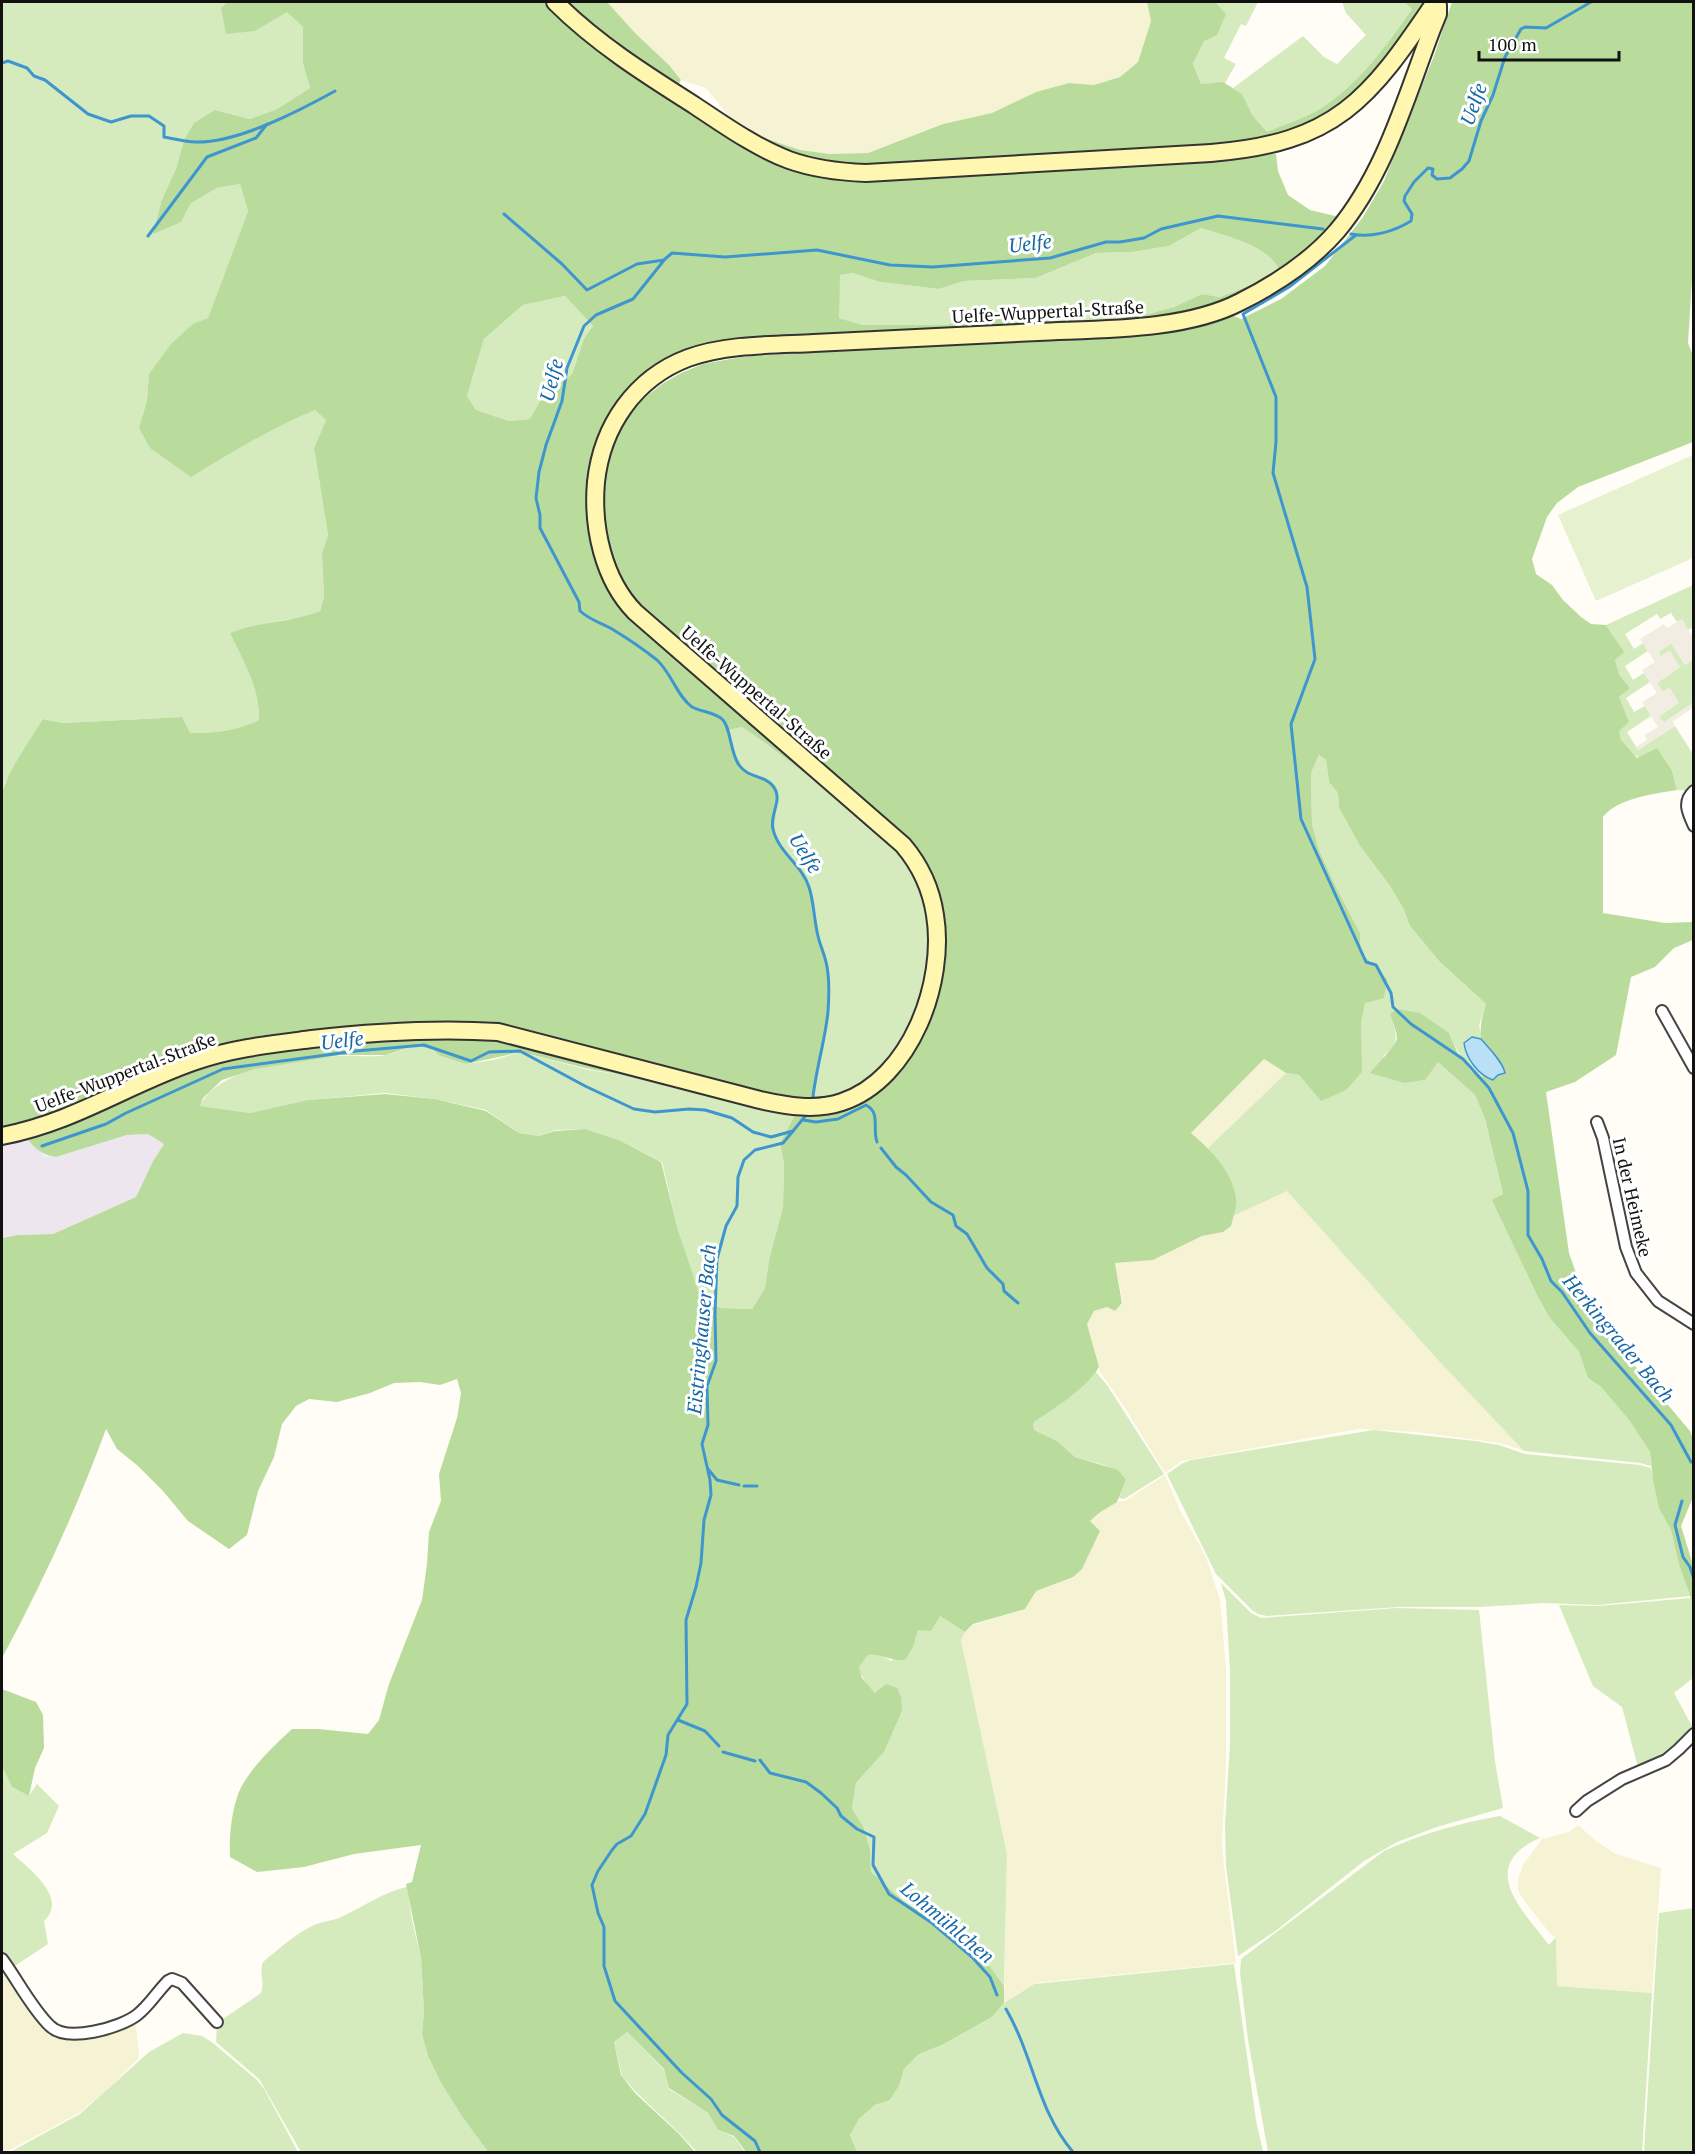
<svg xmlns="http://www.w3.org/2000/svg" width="1695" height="2154" font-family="'PT Serif',serif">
  <rect width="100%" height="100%" fill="#fffdf5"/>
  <!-- industrial -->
  <polygon fill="#eee6ef" points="148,1134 164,1144 153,1161 136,1197 53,1234 18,1235 2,1238 2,1139 24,1135 45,1156 56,1157 127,1135"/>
  <!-- farmland -->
  <g fill="#f6f3d4">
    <polygon points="607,2 1147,2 1151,21 1138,62 1120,77 1094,85 1069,83 1036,92 992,113 943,124 868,153 830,154 800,150 740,130 706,88 681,80 669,65 636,34"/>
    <polygon points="1264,1059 1286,1073 1208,1148 1191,1133"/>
    <polygon points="1286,1190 1438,1360 1525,1451 1500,1443 1417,1432 1359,1429 1182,1461 1165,1473 1125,1408 1100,1372 1087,1324 1094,1311 1107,1307 1115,1311 1123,1303 1115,1263 1153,1260 1202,1236 1223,1232 1231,1226 1233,1216"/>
    <polygon points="1165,1475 1179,1508 1206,1557 1220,1600 1226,1668 1226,1766 1222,1841 1224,1866 1236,1963 1035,1983 1004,2003 1007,1854 961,1639 965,1632 973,1625 1024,1609 1036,1591 1046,1587 1090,1521 1099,1513 1117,1502 1125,1501"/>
    <polygon points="1578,1825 1597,1842 1616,1854 1661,1868 1652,1993 1557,1986 1556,1937 1552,1936 1522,1898 1518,1890 1518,1879 1523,1865 1542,1839 1569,1832"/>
    <polygon points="2,1962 60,2035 135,2016 139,2054 138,2059 108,2089 79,2113 6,2152 2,2152"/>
  </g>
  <!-- green -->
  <g fill="#d5ebbd">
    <path d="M 2,2 L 227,2 L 221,8 L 255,31 L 287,11 L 303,27 L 303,63 L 310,88 L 277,109 L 250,119 L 215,110 L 184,140 L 176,169 L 190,204 L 217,188 L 240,184 L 248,211 L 208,318 L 194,323 L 149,374 L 147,400 L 139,428 L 247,442 L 284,422 L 315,410 L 326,420 L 314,448 L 328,535 L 322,553 L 324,597 L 320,611 L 305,617 L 278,621 L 230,633 C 243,661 260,688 259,720 C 236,731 215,733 189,733 L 182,717 L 63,723 L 44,719 L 5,783 L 2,793 Z"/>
    <polygon points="1215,2 1258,2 1246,26 1241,24 1224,58 1236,64 1225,83 1201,84 1193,64 1204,41"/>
    <path d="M 1342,2 L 1404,2 L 1412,9 C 1387,45 1363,80 1326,105 C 1309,117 1287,123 1267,132 L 1253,116 L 1242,94 L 1233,88 L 1303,36 L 1324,57 L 1337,64 L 1366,35 L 1346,13 Z"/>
    <path d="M 1201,228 C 1225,236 1270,245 1280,272 L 1273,277 L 1220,297 L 1202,294 L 1174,307 L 1148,314 L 1114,319 L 1030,321 L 977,317 L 946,325 L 863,325 L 839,318 L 839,275 L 853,273 L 880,282 L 939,289 L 964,281 L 1036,278 L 1096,253 L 1132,252 L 1169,246 Z"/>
    <polygon points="565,296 593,326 584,340 572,374 541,399 530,419 509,421 476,410 467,396 484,339 523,305"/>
    <path d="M 1693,585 L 1693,627 L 1688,630 L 1682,620 L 1677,622 L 1671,613 L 1660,619 L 1657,614 L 1625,634 L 1634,649 L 1643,643 L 1648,651 L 1625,666 L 1633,680 L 1644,673 L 1650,682 L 1626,698 L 1634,712 L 1645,706 L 1651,716 L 1627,732 L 1638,750 L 1675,726 L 1693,754 L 1693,791 L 1677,790 L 1672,771 C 1654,764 1618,755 1619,729 C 1620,715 1624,711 1619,697 L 1630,688 L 1619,674 L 1615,660 L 1615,638 L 1606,625 Z"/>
    <polygon points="1671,643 1685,665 1693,659 1693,703 1663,723 1659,716 1669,688 1663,692 1657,683 1680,667 1661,656 1658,652"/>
    <polygon points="742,727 856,809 904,851 932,908 924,1002 890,1070 820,1105 813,1097 828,1013 827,965 818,938 810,888 782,847 773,830 774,815 778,804 765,778 744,770 731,746 729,730"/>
    <path d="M 1319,755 L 1326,760 L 1329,782 L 1338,793 L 1339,808 L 1360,846 L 1390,886 L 1403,908 L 1410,926 L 1440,962 L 1486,1004 L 1479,1026 L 1489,1062 L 1482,1078 C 1465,1066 1457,1052 1449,1033 L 1390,1014 C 1396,1033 1402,1043 1383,1056 L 1405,1083 L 1425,1080 L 1437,1061 L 1475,1095 L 1485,1119 L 1501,1185 L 1503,1194 L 1493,1200 L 1538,1297 L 1549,1317 L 1579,1352 L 1588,1378 L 1601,1387 L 1629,1420 L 1650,1452 L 1651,1466 L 1640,1463 L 1524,1451 L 1438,1360 L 1287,1191 L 1233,1216 L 1236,1200 L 1208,1148 L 1286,1073 L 1299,1075 L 1321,1100 L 1361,1057 L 1361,1023 L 1365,1002 L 1378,969 L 1361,952 L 1360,933 L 1337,889 L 1319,850 L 1312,824 L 1311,773 Z"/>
    <path d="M 413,1046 L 432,1049 L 440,1056 L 466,1064 L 493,1060 L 521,1052 L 589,1070 L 624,1075 L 653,1075 L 799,1107 L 780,1143 L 784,1164 L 783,1207 L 769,1260 L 765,1288 L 752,1309 L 721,1308 L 701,1298 L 678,1230 L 662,1162 L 619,1140 L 585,1129 L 556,1130 L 539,1136 L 519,1133 L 486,1110 L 435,1099 L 385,1093 L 309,1100 L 250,1113 L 200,1106 C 218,1066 301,1059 340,1056 C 355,1055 372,1058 386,1055 C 395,1053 404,1049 413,1046 Z"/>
    <polygon points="1096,1372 1107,1385 1164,1474 1124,1499 1119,1498 1126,1480 1104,1465 1075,1457 1057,1441 1034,1430 1033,1423 1060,1404"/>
    <polygon points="1374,1430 1475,1441 1499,1445 1525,1454 1640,1465 1651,1468 1659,1507 1671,1529 1679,1565 1690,1596 1598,1605 1545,1603 1479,1607 1398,1607 1267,1616 1258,1614 1252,1610 1216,1574 1167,1474 1183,1463 1191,1460"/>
    <polygon points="1221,1583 1251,1613 1261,1618 1397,1608 1479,1610 1495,1761 1503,1808 1437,1827 1397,1842 1364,1861 1274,1932 1238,1956 1226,1866 1225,1824 1230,1744 1230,1672 1226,1601"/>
    <polygon points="1691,1598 1694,1604 1693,1678 1674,1693 1693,1728 1693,1732 1679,1749 1639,1771 1622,1707 1593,1686 1559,1605 1598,1606"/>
    <path d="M 940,1616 L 965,1632 L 961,1640 L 1007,1854 L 1004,1986 C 998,1978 993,1970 987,1964 C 951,1929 907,1906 871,1872 L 870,1849 L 864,1828 L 852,1808 L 856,1783 L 884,1752 L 902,1711 C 884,1699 864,1690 859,1667 L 868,1655 L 878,1653 L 891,1661 L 913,1647 L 918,1630 Z"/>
    <path d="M 2,1766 L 12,1787 L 29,1796 L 37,1784 L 59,1806 L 47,1833 L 13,1854 C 29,1869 69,1898 44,1921 L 48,1944 L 10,1969 L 2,1955 Z"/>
    <path d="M 1500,1816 L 1540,1838 C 1476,1866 1522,1910 1549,1945 L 1556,1937 L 1557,1986 L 1652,1993 L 1642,2152 L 1268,2152 L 1248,2040 L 1240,1973 L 1241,1959 L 1384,1851 C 1421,1834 1460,1823 1500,1816 Z"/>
    <path d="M 407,1887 L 412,1920 L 421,1958 L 424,2012 L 422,2034 L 428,2056 L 440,2081 L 461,2115 L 488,2152 L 301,2152 L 259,2079 L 216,2042 L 217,2023 L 261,1993 C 265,1982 259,1972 263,1962 C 279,1949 294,1935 312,1926 C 322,1921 334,1921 343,1916 C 365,1906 383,1892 407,1887 Z"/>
    <polygon points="1693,1908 1693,2152 1644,2152 1659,1913"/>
    <polygon points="1234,1964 1256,2120 1263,2152 857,2152 850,2135 859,2119 875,2105 890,2100 899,2086 904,2069 919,2054 942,2045 992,2017 1004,2003 1034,1984"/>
    <polygon points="627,2032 664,2070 669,2089 708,2113 718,2130 734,2137 745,2152 697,2152 679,2133 636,2092 622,2076 614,2042"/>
    <polygon points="183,2033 202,2036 213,2043 257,2080 264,2089 298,2152 10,2152 80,2114 149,2052"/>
  </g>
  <!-- forest -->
  <g fill="#b9dc9c" fill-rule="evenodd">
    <path d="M 227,2 L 547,2 L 610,58 L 772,160 L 806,173 L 846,180 L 874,180 L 1220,159 L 1276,154 L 1278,171 L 1288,195 L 1310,210 L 1335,216 L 1350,213 C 1315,260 1258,303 1200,317 C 1149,329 1096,329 1045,332 C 974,335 904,338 833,342 C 791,344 727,343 688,358 C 634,379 600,428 596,486 C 593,530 603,580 635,612 L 903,845 C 943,895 943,956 921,1014 C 914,1035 905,1055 891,1071 C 883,1079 872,1088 862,1093 C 855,1096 847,1099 842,1103 C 882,1093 916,1056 928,1017 C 941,974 949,925 931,883 C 909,832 840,783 797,748 C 753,711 709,674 665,637 L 636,611 L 623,596 L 613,577 L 600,533 L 601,481 L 607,455 L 619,428 L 638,403 L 662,384 L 681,373 L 703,364 L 741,357 L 897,345 L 1088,337 L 1182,326 L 1226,313 L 1241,319 L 1281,299 L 1325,266 L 1363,217 L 1384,181 L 1434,56 L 1452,2 L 1693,2 L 1694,248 L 1688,343 L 1693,356 L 1693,442 L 1578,487 L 1557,503 L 1547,517 L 1532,559 L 1536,574 L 1552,585 L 1563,600 L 1581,617 L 1591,624 L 1606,625 L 1624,652 L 1615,660 L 1619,674 L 1630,688 L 1619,697 L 1629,722 L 1619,731 L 1621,740 L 1637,758 L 1657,748 L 1672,771 L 1677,790 C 1653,794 1618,798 1603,817 L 1603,913 L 1665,923 L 1693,922 L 1693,940 L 1674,948 L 1655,967 L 1631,977 L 1616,1055 L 1575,1082 L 1546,1092 L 1569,1253 L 1590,1313 L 1690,1431 L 1693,1439 L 1693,1497 L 1681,1526 L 1693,1565 L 1693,1604 L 1679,1565 L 1671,1530 L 1659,1508 L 1653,1480 L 1650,1452 L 1629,1420 L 1601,1387 L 1588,1378 L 1579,1352 L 1549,1317 L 1538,1297 L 1492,1200 L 1503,1194 L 1501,1185 L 1485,1119 L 1475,1095 L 1438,1062 L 1425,1080 L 1405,1083 L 1370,1073 C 1376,1065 1397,1045 1397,1038 C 1397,1031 1392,1021 1390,1014 L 1397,1009 L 1420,1013 L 1449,1033 L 1458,1054 L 1471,1071 L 1482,1078 L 1489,1062 C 1479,1037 1478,1030 1486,1004 L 1440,962 L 1410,926 L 1403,908 L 1390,886 L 1360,846 L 1339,808 L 1338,793 L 1329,782 L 1326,760 L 1319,755 L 1311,773 L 1312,824 L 1319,850 L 1337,889 L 1360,933 L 1361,952 L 1387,979 L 1384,998 L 1365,1003 L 1361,1023 L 1362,1072 L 1346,1090 L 1321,1101 L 1299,1075 L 1286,1073 L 1264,1059 L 1191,1133 C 1211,1150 1232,1171 1236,1198 C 1237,1207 1233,1218 1231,1226 L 1223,1232 L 1202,1236 L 1153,1260 L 1115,1263 L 1122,1303 L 1115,1311 L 1107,1307 L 1094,1311 L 1087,1324 L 1099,1367 C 1087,1388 1053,1409 1033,1423 L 1034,1430 L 1057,1441 L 1075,1457 L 1118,1470 L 1126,1480 L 1117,1502 L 1099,1513 L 1090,1521 L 1100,1531 L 1082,1569 L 1073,1577 L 1036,1591 L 1025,1609 L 973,1624 L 965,1632 L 940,1616 L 931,1631 L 918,1630 L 913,1647 L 905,1660 C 888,1661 883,1653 868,1655 L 859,1667 L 862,1678 L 875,1693 L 886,1684 L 897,1688 L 901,1697 L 902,1711 L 884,1752 L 856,1783 L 852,1808 L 864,1828 L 870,1849 L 871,1872 L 904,1901 L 957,1936 L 988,1964 L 1004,1986 L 1004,2003 L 992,2017 L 942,2045 L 919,2054 L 904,2069 L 899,2086 L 890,2100 L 875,2105 L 859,2119 L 850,2135 L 857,2152 L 746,2152 L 734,2136 L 718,2130 L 708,2113 L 669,2088 L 664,2069 L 627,2032 L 614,2042 L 621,2075 L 635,2093 L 679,2134 L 695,2152 L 488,2152 L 461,2115 L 440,2081 L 428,2056 L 422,2034 L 424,2012 L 421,1958 L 406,1884 L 412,1882 L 421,1845 L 354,1854 L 304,1867 L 257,1872 L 230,1857 C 229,1836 232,1802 243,1784 C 255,1763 275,1745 292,1729 L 318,1729 L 368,1734 L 379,1720 L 389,1684 L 422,1600 L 427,1564 L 429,1532 L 441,1501 L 439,1474 L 457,1418 L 461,1393 L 457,1379 L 440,1385 L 420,1382 L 394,1383 L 370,1393 L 337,1402 L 309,1399 L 296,1406 L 282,1424 L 274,1457 L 258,1491 L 247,1535 L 229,1549 L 188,1521 L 163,1491 L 138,1466 L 117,1449 L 106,1429 C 77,1508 42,1584 2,1658 L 2,1238 L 18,1235 L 53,1234 L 136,1197 L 153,1161 L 164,1144 L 148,1134 L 127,1135 L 56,1157 C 40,1155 34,1147 24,1135 L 86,1115 L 153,1087 L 213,1065 L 285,1044 L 359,1036 L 463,1033 L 496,1034 L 522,1038 L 637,1070 L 636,1074 L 624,1075 L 589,1069 L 521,1052 L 466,1064 L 440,1056 L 432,1049 L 413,1046 L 386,1055 L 341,1055 L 255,1069 L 222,1080 L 203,1098 L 200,1106 L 250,1113 L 308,1100 L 385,1094 L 435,1099 L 486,1111 L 519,1133 L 539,1136 L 555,1131 L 585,1129 L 619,1140 L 661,1162 L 678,1230 L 701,1298 L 721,1308 L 752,1309 L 765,1288 L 769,1260 L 783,1207 L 784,1164 L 780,1143 L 799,1107 L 804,1107 C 731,1095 659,1073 588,1054 C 559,1047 530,1037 501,1032 C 478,1029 455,1031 433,1031 C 373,1032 312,1036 252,1047 C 164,1063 90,1119 2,1136 L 2,793 C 10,767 29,742 43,719 L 63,723 L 182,717 L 190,733 C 214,733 236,731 259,720 C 260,688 243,661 230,633 C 259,621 291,623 320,611 L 324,597 L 322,553 L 328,535 L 314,448 L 326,420 L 315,410 C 271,428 232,452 191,477 L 150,448 L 139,428 L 147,400 L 149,374 L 171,344 L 194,323 L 208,318 L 248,211 L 240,184 L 217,188 L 190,204 L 181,222 L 153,234 L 162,200 L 176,169 L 184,140 L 194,123 L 215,110 L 250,119 L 277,109 L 310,88 L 303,63 L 303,27 L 287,12 L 255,31 L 226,34 L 221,8 ZM 1201,228 C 1225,236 1270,245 1280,272 L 1273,277 L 1220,297 L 1202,294 L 1174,307 L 1148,314 L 1114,319 L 1030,321 L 977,317 L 946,325 L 863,325 L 839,318 L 840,275 L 853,273 L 880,282 L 939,289 L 964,281 L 1036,278 L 1096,253 L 1132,252 L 1169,246 ZM 565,296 L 593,326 L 584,339 L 572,374 L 541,399 L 530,419 L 509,421 L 476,410 L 467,396 L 484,339 L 523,305 ZM 742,727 C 770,746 796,767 823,786 C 844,801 864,817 884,834 C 891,840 899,845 905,852 C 947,903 937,968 915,1025 C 897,1072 870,1096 820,1105 L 813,1097 L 828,1013 L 827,965 L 818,938 L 810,888 L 806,877 L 782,847 L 774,830 L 778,793 L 772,783 L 765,778 L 744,770 L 731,746 L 729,730 Z"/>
    <polygon points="564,2 607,2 636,34 669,65 681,80 677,87 627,54"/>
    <path d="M 1147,2 L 1215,2 L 1226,14 L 1217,35 L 1204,41 L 1193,64 L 1201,84 L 1223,82 L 1242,94 L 1253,116 L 1267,132 C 1287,123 1309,117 1326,105 C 1362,80 1387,45 1412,9 L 1404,2 L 1426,2 L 1402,41 L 1364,84 L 1336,109 L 1309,125 L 1244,144 L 870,168 L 813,161 L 778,149 L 740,130 L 800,150 L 830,154 L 868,153 L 943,124 L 992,113 L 1036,92 L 1069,83 L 1094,85 L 1120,77 L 1138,62 L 1151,21 Z"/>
    <polygon points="2,1689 36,1702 43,1715 44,1748 35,1768 29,1796 12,1787 2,1766"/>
  </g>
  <!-- pitch -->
  <polygon fill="#e6f2cf" points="1693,455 1693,558 1596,601 1558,515"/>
  <!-- plaza -->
  <polygon fill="#f1ede2" points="1682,619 1693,638 1693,659 1685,665 1671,644 1659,652 1661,656 1670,650 1680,667 1657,683 1663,692 1670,688 1679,703 1659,717 1664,722 1693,703 1693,708 1673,721 1675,726 1638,750 1636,747 1647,740 1644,735 1658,727 1642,702 1657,693 1642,670 1655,662 1640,639 1664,624 1667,628"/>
  <!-- water -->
  <path fill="#b9e0f7" stroke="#3f96cf" stroke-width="1.5" d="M 1472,1037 L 1481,1039 C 1489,1048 1503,1062 1505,1073 L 1498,1075 L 1493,1080 C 1478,1075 1466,1058 1464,1043 Z"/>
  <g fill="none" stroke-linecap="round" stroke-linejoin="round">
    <!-- stream -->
    <g stroke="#3f96cf" stroke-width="3">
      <path d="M 2,63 L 8,61 L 27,68 L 34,76 L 45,80 L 88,114 L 111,122 L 131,116 L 149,116 L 164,126 L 164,137 C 174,139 185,142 196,142 C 238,143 299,111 335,91"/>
      <polyline points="504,214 562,264 587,290 637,264 664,260"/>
      <path d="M 1351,234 C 1371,238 1393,232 1411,221 L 1412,214 L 1404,201 L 1405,196 L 1414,182 L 1428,168 L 1433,169 L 1432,175 L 1437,179 L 1450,178 L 1462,169 L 1469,161 L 1481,121 L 1493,95 L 1505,57 L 1521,29 L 1525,27 L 1546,28 L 1591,2"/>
      <polyline points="1356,235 1289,287 1243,314 1276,397 1276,442 1273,473 1307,587 1315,659 1291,724 1301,819 1366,962 1376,965 1391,993 1393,1007 1411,1024 1463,1059 1489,1088 1513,1133 1528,1191 1528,1235 1542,1259 1551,1281 1562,1292 1590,1333 1671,1425 1691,1462"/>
      <polyline points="148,236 207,157 256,138 267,124"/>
      <path d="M 813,1097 C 816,1069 825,1041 828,1012 C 829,997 830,977 826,962 C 824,953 820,945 818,936 C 814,920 814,902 809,887 C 802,865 778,852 773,829 C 769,814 784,800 773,786 C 763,774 749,779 739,765 C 730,753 731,727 722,719 C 714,712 701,712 692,707 C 677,696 672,674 657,660 C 643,649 627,638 612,629 C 601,623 590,620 580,611 L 579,602 L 540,528 L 540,515 L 536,498 L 539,472 L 546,445 L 562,401 L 567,368 L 584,326 L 596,315 L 633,299 L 665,259 L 672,253 L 725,257 L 817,250 L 890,265 L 933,267 L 1050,258 L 1106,242 L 1120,242 L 1144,238 L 1161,229 L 1218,216 L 1323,229"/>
      <path d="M 803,1120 L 816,1122 L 838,1119 L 866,1105 C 881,1113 872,1128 877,1142"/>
      <polyline points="42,1146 106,1124 126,1113 223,1069 356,1051 424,1045 471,1061 489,1052 520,1051 585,1086 634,1109 655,1112 689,1109 705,1110 732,1118 753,1132 771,1137 793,1131 807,1114"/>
      <polyline points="881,1148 896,1167 906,1175 931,1202 953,1215 956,1226 967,1234 987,1268 1003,1284 1004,1291 1018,1303"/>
      <polyline points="708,1469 717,1480 739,1485"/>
      <polyline points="744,1486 757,1486"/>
      <polyline points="1682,1501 1675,1525 1683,1557 1690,1567 1694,1579"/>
      <polyline points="678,1720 705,1731 719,1746"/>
      <polyline points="723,1752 755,1761"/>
      <polyline points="760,1760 770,1773 806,1782 821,1793 837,1808 841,1816 857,1829 874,1837 873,1865 889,1894 932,1923 972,1957 990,1977 997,1995"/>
      <path d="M 1006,2009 C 1033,2055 1038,2112 1073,2152"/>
      <polyline points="760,2152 755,2141 722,2115 711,2099 682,2073 615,2001 604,1966 604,1927 598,1913 592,1885 598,1871 612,1850 617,1844 631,1836 645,1814 666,1755 668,1735 687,1704 686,1620 696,1587 701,1563 704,1520 711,1495 710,1480 702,1444 708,1425 707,1386 716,1361 715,1314 717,1259 726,1226 737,1206 738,1177 744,1160 755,1150 783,1143 793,1131"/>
    </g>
    <!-- minor casing -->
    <g stroke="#444" stroke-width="14">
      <g id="minor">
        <path d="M 1694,791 C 1682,802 1688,813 1694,826"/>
        <polyline points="1662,1011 1694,1068"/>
        <polyline points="1597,1122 1603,1138 1626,1247 1636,1273 1658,1301 1694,1324"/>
        <polyline points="1576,1811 1587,1801 1622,1779 1666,1760 1679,1749 1694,1734"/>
        <path d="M 2,1959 C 17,1979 32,2009 50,2026 C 67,2043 120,2028 137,2015 C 149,2006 157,1992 168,1981 L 172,1979 L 182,1983 L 217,2022"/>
      </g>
    </g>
    <!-- secondary casing -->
    <g stroke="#333" stroke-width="20">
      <g id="secondary">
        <path d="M 555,2 C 596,43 645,74 694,105 C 724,125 755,147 789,160 C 814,169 840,172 866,173 L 1211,153 C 1336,143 1369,100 1435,2"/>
        <path d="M 2,1136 C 75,1122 128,1084 196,1061 C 233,1048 273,1044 312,1039 C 373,1032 436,1028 498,1032 L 760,1100 C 787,1106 816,1111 842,1102 C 911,1079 946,982 935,915 C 931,888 920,865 903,845 L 635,612 C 603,579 592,527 596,482 C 602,426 635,378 688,358 C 727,344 774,345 814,343 C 889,339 963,336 1038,332 C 1100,329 1184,331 1240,302 C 1276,284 1311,261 1337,231 C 1385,174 1406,97 1432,29 L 1438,14 L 1438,5 L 1434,3"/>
      </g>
    </g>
    <!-- minor -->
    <use href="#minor" stroke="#fff" stroke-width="10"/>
    <!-- secondary -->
    <use href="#secondary" stroke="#fff6b0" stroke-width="16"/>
  </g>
  <g text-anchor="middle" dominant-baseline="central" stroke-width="6" stroke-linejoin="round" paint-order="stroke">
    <!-- street labels -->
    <g font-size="18" fill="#111" stroke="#fff">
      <text transform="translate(1048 311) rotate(-3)">Uelfe-Wuppertal-Straße</text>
      <text transform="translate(757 692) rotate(41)">Uelfe-Wuppertal-Straße</text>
      <text transform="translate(125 1072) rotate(-21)">Uelfe-Wuppertal-Straße</text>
      <text transform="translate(1633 1197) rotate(77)">In der Heimeke</text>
    </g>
    <!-- water labels -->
    <g font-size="20" font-style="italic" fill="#1768a6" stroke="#fff">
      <text transform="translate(1473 104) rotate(-71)">Uelfe</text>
      <text transform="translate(1030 243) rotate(-7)">Uelfe</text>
      <text transform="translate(551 380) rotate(-76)">Uelfe</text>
      <text transform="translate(806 853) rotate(58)">Uelfe</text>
      <text transform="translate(342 1040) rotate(-7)">Uelfe</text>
      <text transform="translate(701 1329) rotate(-85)">Eistringhauser Bach</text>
      <text transform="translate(1619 1338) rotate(50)">Herkingrader Bach</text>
      <text transform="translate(948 1922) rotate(40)">Lohmühlchen</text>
    </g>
  </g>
  <!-- border -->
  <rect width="1695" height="2154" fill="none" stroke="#111111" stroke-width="6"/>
  <!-- scale -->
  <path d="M1479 51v9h140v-9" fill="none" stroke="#111111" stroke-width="3"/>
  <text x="1488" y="51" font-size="18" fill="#111111" stroke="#ffffff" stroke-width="4.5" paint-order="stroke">100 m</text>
</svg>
